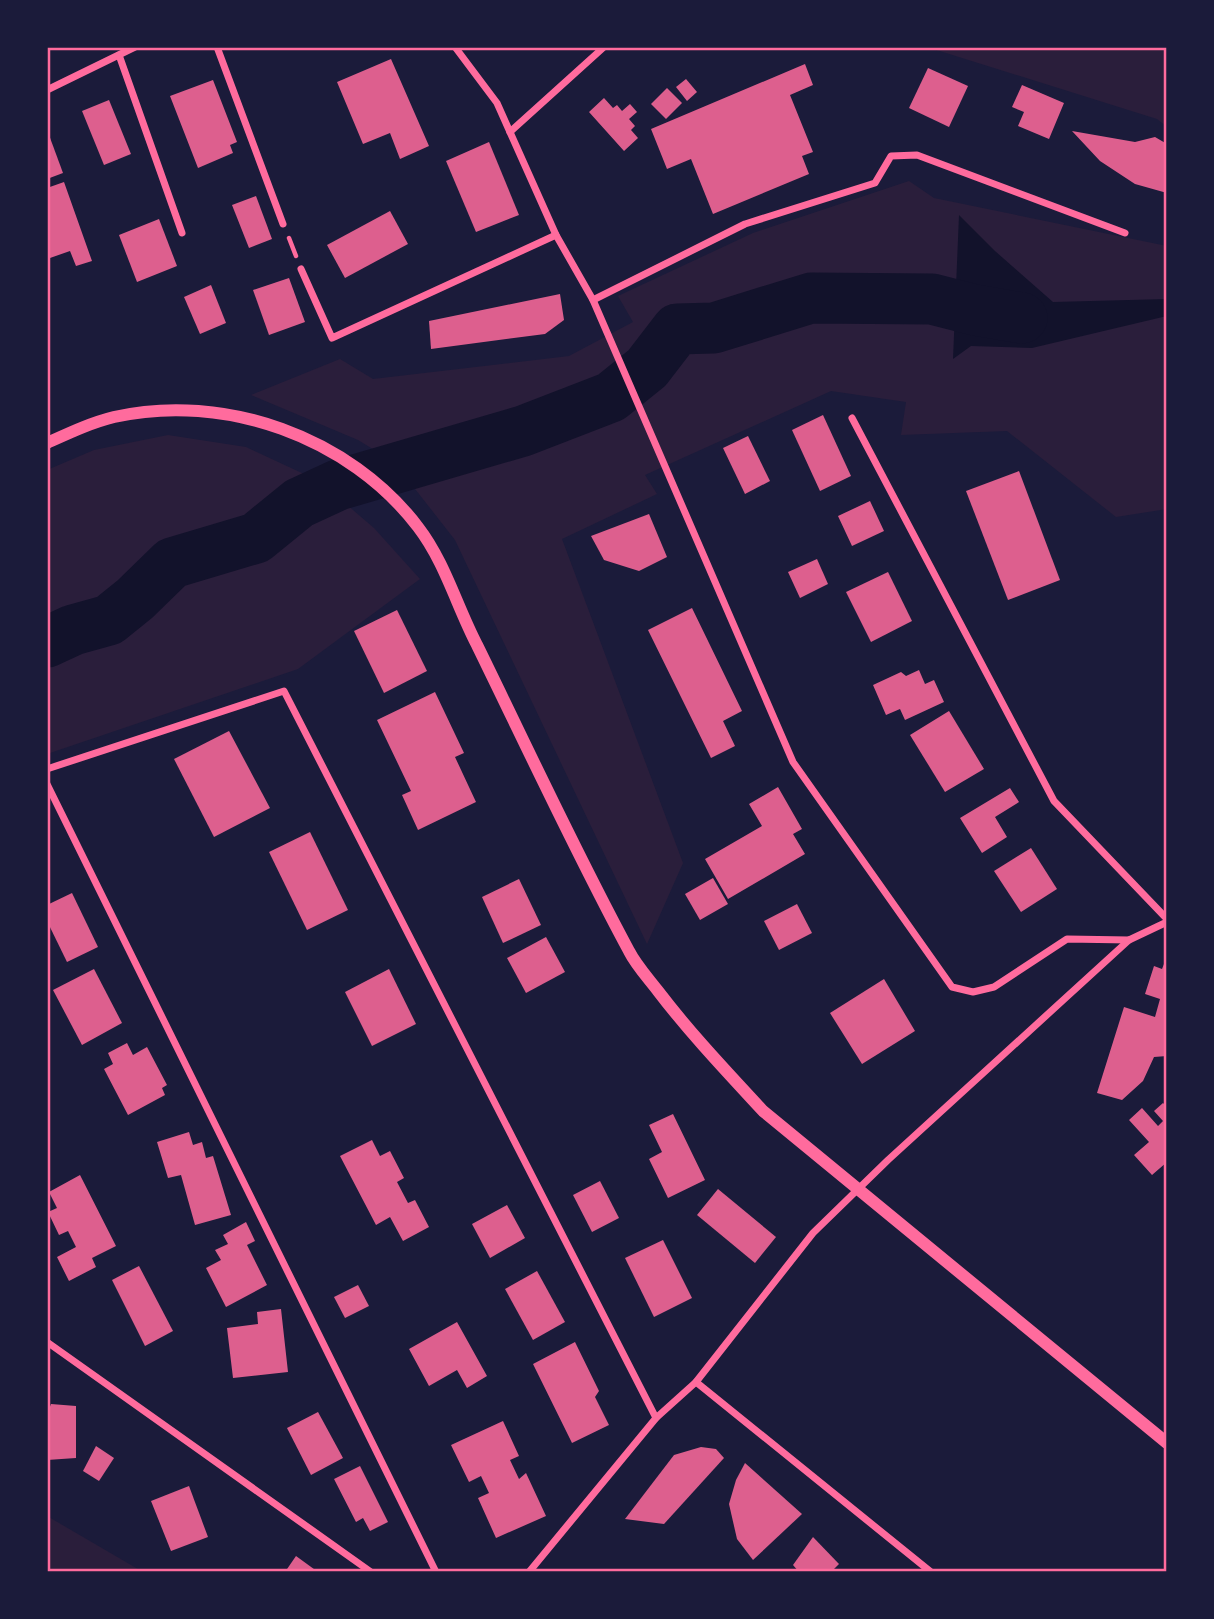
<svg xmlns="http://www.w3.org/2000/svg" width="1214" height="1619" font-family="Figtree,sans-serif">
  <rect width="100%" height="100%" fill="#1b1b3a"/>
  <!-- green -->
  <g fill="#2a1e3b">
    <polygon points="927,47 1167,47 1167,127 1157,119"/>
    <polygon points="909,181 934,198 1167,246 1167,509 1116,517 1007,431 901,435 906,402 831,391 645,475 657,494 562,539 683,863 647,944 455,540 394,462 358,440 251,395 340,359 373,379 569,356 633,322 618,296 753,233"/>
    <polygon points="168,435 246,447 319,481 374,528 420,579 298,669 47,754 47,470 94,450"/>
    <polygon points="47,1516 143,1572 47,1572"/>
  </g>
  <!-- water -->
  <polygon fill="#12122b" points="959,215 995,251 1053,302 1167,299 1167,316 1032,348 971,346 953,359"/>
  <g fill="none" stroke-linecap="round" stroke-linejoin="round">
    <!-- river -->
    <polyline stroke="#12122b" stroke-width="51" points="47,642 73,630 109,620 135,599 172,563 256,538 299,503 338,485 523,431 611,397 647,368 677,329 714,328 811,298 932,299 975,310 1022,318"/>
  </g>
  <!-- building -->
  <g fill="#dd5f8e">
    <polygon points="391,59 429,146 400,159 390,133 363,144 337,82"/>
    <polygon points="805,64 813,85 790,95 813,152 802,156 809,174 713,214 691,159 667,169 651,129"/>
    <polygon points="928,68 968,86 949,127 909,108"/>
    <polygon points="686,79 697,92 687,101 676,87"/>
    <polygon points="213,80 237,142 230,145 233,153 198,168 170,96"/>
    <polygon points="1022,85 1064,103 1049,139 1018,126 1024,112 1012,107"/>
    <polygon points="667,88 682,103 666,119 651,104"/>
    <polygon points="604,98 613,108 617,105 622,111 630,104 637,112 629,119 635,126 631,130 638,138 624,151 589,112"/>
    <polygon points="109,100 131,154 104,165 82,111"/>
    <polygon points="1072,131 1135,142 1155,137 1167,144 1167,193 1135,184 1100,161"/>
    <polygon points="49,135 63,173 47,179 47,136"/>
    <polygon points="489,142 519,215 476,232 446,161"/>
    <polygon points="64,182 92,261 76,266 70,251 50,258 47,249 47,188"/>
    <polygon points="256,196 272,239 249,248 232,205"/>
    <polygon points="390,211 408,244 345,278 327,245"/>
    <polygon points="159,219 177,266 137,282 119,235"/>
    <polygon points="289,278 305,322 269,335 253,290"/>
    <polygon points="211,285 226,323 200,334 184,297"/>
    <polygon points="560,294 564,320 545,334 431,349 429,321"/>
    <polygon points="823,415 851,476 820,491 792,430"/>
    <polygon points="748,436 770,481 745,494 723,448"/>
    <polygon points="1019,471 1060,580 1008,600 966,491"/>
    <polygon points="870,501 884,531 852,546 838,516"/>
    <polygon points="649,514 667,557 639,571 604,560 591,536"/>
    <polygon points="817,559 828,584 800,598 788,572"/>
    <polygon points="888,572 912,621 871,642 846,592"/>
    <polygon points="692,608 742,711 723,721 735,746 711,758 648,630"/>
    <polygon points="397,610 427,671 384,693 354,631"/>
    <polygon points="919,670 925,684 934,680 944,702 905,720 900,709 886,715 873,685 901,672 906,676"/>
    <polygon points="435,692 464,753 455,757 476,802 418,830 402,795 411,791 377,720"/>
    <polygon points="949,711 984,769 945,792 910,735"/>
    <polygon points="229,731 270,808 214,837 174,759"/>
    <polygon points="778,787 802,829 793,834 805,854 728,899 705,859 762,826 749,804"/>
    <polygon points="1010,788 1019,802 995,817 1007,837 982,853 960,818"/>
    <polygon points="310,832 348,910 307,930 269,852"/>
    <polygon points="1031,848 1057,889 1021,912 994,871"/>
    <polygon points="713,878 728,904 700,920 685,894"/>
    <polygon points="519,879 541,925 503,943 482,897"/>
    <polygon points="72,893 98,947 67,962 47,921 47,905"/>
    <polygon points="797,904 812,933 779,950 764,921"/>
    <polygon points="546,937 565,972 526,993 507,958"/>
    <polygon points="1164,964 1167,965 1167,1056 1154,1057 1143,1081 1122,1100 1097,1093 1124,1007 1155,1017 1160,999 1145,994 1154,966 1162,969"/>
    <polygon points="94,969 122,1023 82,1045 53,990"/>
    <polygon points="389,969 416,1024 372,1046 345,992"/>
    <polygon points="884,979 915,1031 862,1064 830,1013"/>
    <polygon points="127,1043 133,1055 147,1047 167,1085 162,1088 165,1095 128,1115 104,1069 113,1064 108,1053"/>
    <polygon points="1163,1103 1167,1107 1167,1162 1152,1175 1134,1155 1149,1142 1129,1120 1142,1108 1158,1126 1163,1121 1154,1111"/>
    <polygon points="673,1114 705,1180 668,1198 649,1159 662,1152 649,1125"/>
    <polygon points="189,1132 193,1145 202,1142 206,1158 213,1156 231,1215 195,1225 181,1175 168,1178 157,1142"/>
    <polygon points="372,1140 380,1156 390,1151 404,1178 397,1182 408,1203 415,1200 429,1227 403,1241 390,1217 376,1225 340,1156"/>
    <polygon points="80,1175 116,1246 92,1258 96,1267 69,1281 57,1257 76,1247 68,1231 59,1235 48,1212 57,1208 49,1192"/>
    <polygon points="600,1181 619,1218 592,1232 573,1195"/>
    <polygon points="718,1189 776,1237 755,1263 697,1215"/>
    <polygon points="507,1205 525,1238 490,1258 472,1224"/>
    <polygon points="246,1222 255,1241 247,1245 267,1285 226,1307 206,1268 221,1260 215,1250 228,1244 223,1235"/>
    <polygon points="663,1240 692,1298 654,1317 625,1258"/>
    <polygon points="139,1266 173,1331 145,1346 112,1280"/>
    <polygon points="537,1271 565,1322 533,1340 505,1289"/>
    <polygon points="358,1285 369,1306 345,1318 334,1297"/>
    <polygon points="281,1309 288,1372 233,1378 227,1328 258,1324 257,1312"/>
    <polygon points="457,1322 487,1376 467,1388 457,1370 429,1386 409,1349"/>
    <polygon points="575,1342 599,1391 595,1397 609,1425 572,1443 533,1364"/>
    <polygon points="51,1404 76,1406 76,1458 47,1460 47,1415"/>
    <polygon points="318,1412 343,1458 311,1475 287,1428"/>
    <polygon points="503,1421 519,1456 510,1460 519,1479 526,1473 546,1516 496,1538 478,1498 489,1493 481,1476 469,1482 451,1445"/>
    <polygon points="96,1446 114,1458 99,1481 83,1471"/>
    <polygon points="701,1447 716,1449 724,1458 664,1524 625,1519 674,1455"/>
    <polygon points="745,1463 802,1514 753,1560 737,1539 729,1504 736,1480"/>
    <polygon points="360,1466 388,1522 370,1531 363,1518 356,1522 334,1479"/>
    <polygon points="189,1486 208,1537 171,1551 151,1501"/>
    <polygon points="813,1537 839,1564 831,1572 799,1572 793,1565"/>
    <polygon points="296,1556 318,1572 285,1572"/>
  </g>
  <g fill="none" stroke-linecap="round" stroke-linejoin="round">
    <!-- path -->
    <polyline stroke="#ff6b9d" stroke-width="4.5" points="289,238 296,256"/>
    <!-- minor -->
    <g stroke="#ff6b9d" stroke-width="7">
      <polyline points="217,47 283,224"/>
      <polyline points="455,47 497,103 556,235 593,300 793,762 952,987 973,992 994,987 1067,939 1129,940 1167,922"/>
      <polyline points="119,55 182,233"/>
      <polyline points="47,90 135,47"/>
      <polyline points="510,132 604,47"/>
      <polyline points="301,269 332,338 556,235"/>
      <polyline points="593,300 745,224 875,183 891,156 917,155 1125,233"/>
      <polyline points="852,418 1054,801 1167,919"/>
      <polyline points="47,769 284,691 656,1418"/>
      <polyline points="47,784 436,1572"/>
      <polyline points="47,1342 371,1572"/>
      <polyline points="696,1382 931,1572"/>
      <polyline points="529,1572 656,1418 696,1382 813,1233 888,1160 1129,940"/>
    </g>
    <!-- tertiary -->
    <path stroke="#ff6b9d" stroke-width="12" d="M 47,443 C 69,433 90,423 114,417 C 224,392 350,437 418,527 C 445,562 457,607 477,645 C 527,747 575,851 629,951 C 636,965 648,978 658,991 C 690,1033 727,1072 763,1111 L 1167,1443"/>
  </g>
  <!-- border -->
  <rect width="1214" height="1619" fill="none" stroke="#1b1b3a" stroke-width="98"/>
  <rect x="49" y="49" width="1116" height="1521" fill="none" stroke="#ff6b9d" stroke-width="2.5"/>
</svg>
